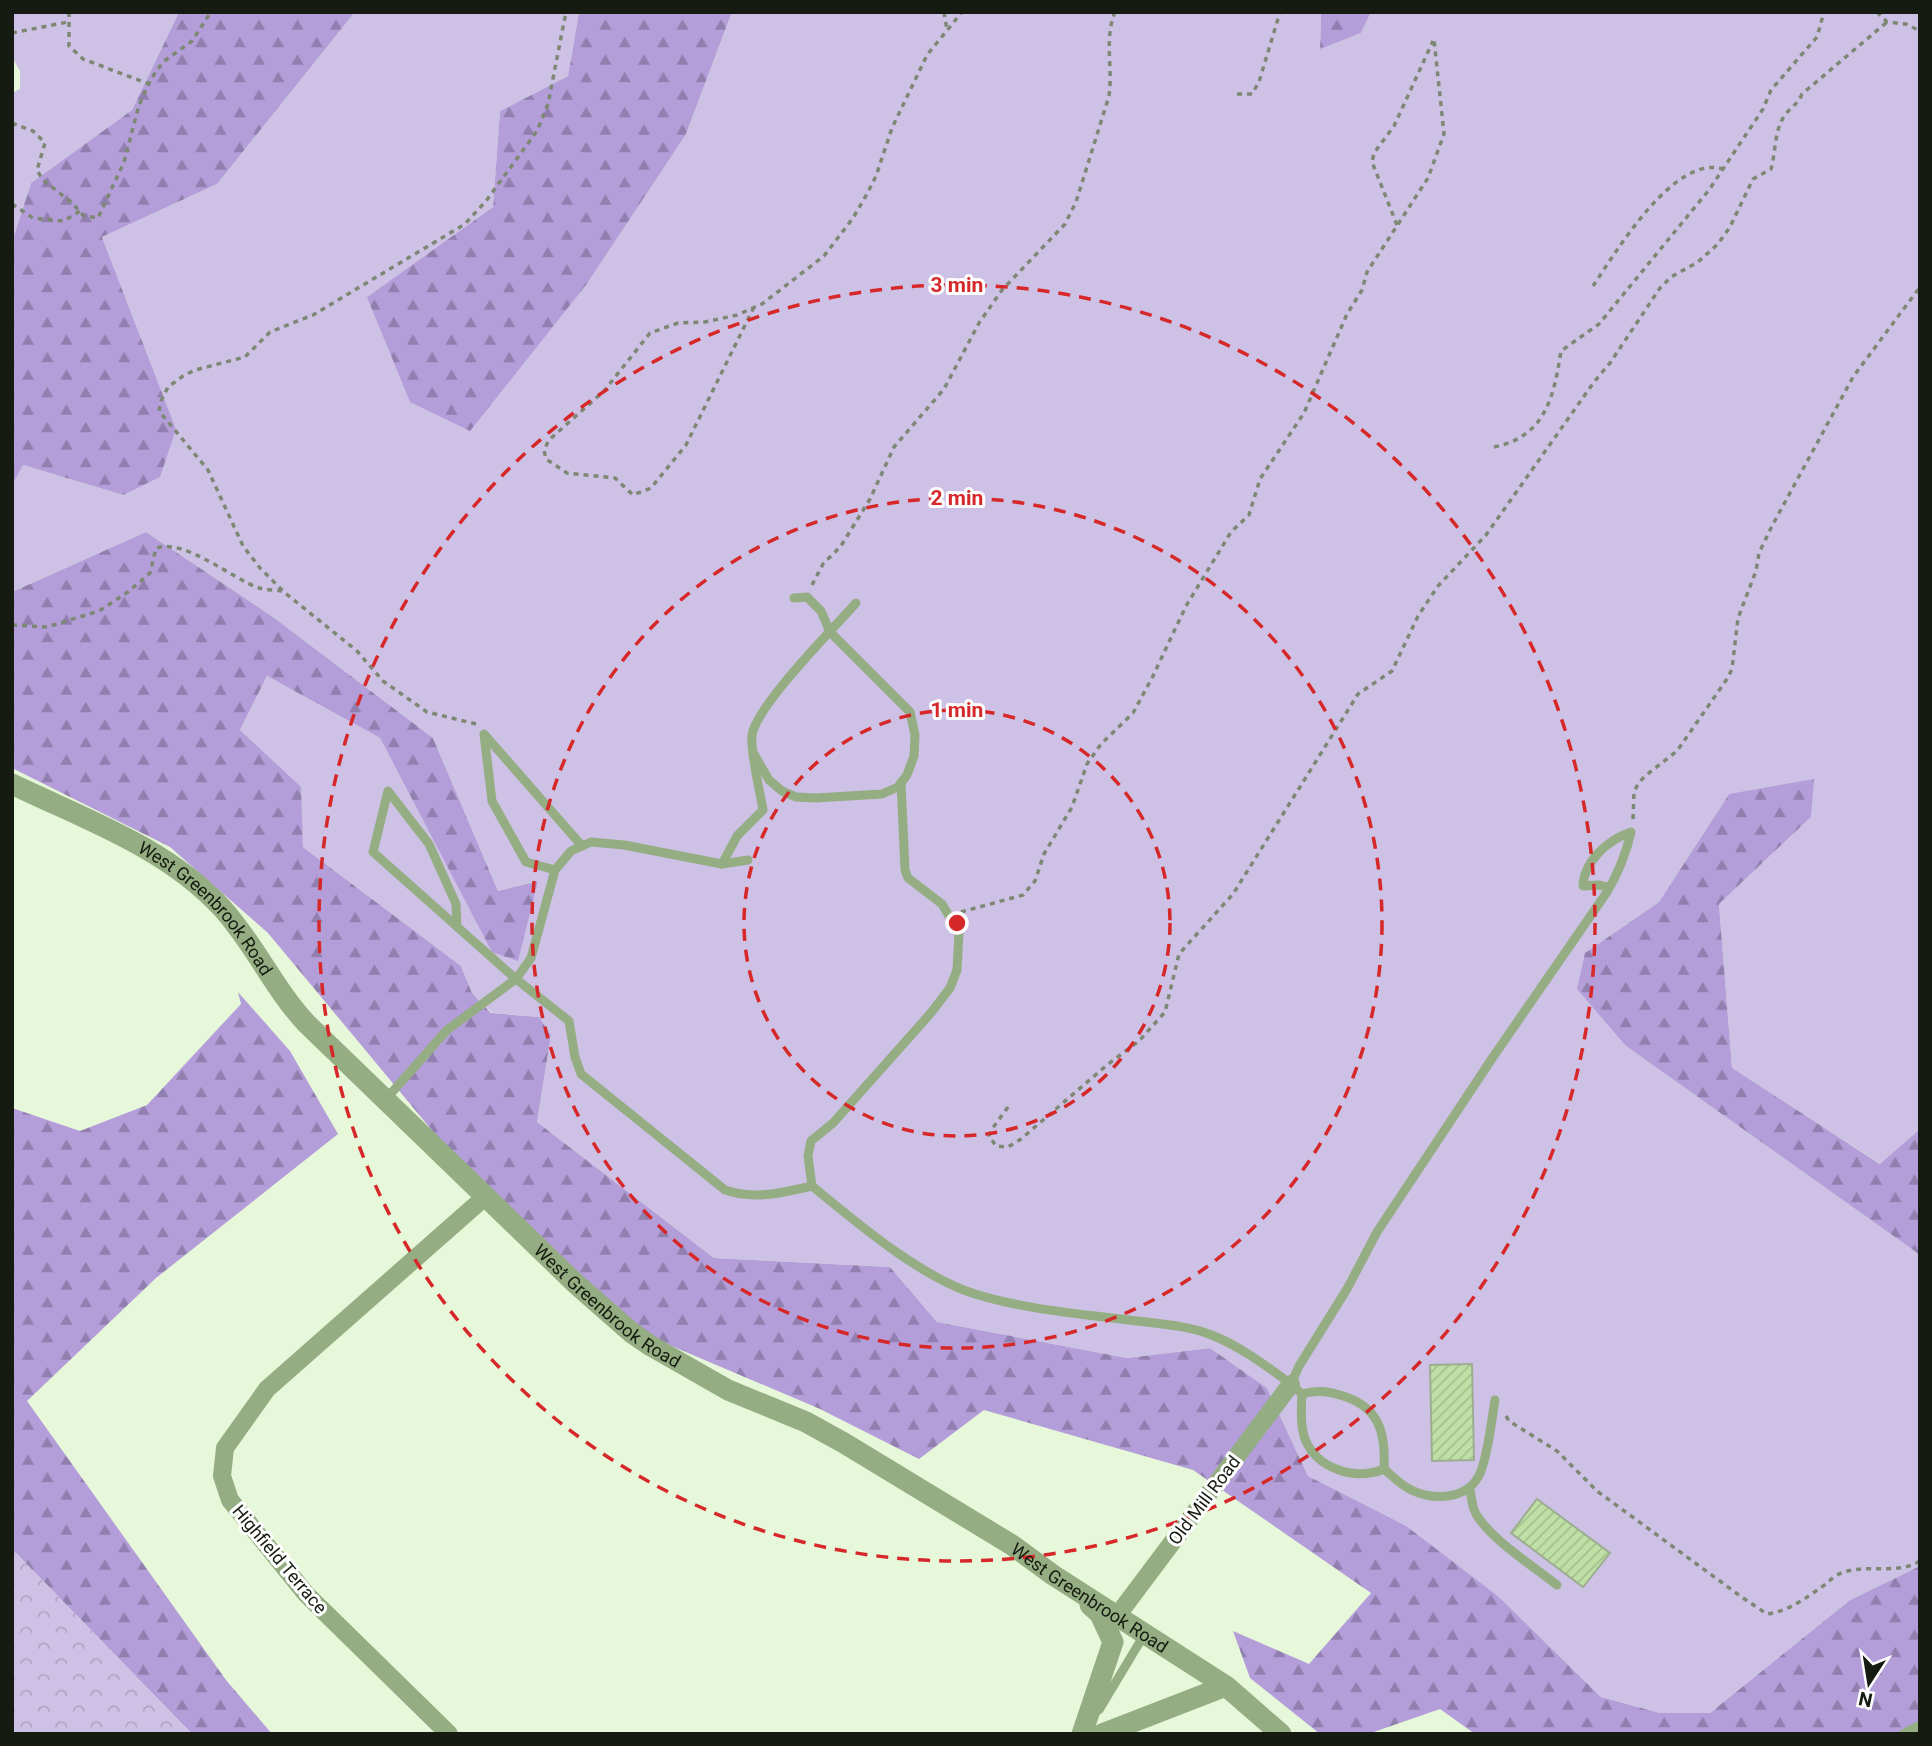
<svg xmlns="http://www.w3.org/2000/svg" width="1932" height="1746" font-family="Roboto,sans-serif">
  <defs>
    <pattern id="forest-firs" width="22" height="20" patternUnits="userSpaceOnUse" patternTransform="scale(1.75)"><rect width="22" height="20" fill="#b49ed9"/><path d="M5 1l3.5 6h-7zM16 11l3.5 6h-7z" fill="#9180af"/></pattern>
    <pattern id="park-crowns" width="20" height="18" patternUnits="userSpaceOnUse" patternTransform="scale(1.75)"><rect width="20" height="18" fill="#cec1e6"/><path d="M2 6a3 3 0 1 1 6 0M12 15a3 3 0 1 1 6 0" fill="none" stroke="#b0a5c4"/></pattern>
    <pattern id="building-hatch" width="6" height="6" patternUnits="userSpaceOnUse" patternTransform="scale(1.75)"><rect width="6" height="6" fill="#bfe0a5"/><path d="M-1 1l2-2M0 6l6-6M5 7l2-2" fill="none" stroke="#a3c08d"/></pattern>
  </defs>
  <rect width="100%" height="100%" fill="#e7f7da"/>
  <!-- green -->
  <g fill="#cec1e6">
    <polygon points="12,12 179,12 132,110 31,183 12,242 12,93 20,89 20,71 12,57"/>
    <polygon points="355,12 579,12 568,76 500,111 493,207 367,297 686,134 732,12 1321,12 1320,48 1361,33 1371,12 1920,12 1920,1129 1881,1164 1732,1069 1719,904 1811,817 1729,794 1659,902 1585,953 1626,1046 1920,1255 1920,1566 1850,1600 1710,1713 1660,1713 1601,1697 1498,1596 1406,1527 1308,1476 1267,1388 1210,1348 1127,1358 937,1322 890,1267 714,1258 537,1122 551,1035 539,1017 492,1013 472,993 461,966 303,847 300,787 240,730 267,676 380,738 492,951 537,881 498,891 433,738 273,617 146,532 12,592 12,486 23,465 123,495 176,429 102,237 217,184"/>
  </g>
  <!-- forest -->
  <g fill="url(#forest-firs)">
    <polygon points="179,12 355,12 217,184 102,237 176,429 160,477 123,495 23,465 12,486 12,242 31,183 132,110"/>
    <polygon points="579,12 732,12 686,134 586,285 470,431 410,402 367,297 493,207 500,111 568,76"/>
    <polygon points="1321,12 1371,12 1361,33 1320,49"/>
    <polygon points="146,532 273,617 433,738 498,891 538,881 518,961 492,952 380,738 267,676 240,730 301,787 303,847 461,966 472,993 491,1013 539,1017 551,1035 537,1122 714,1258 890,1267 937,1322 1127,1358 1210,1348 1267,1388 1308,1476 1406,1526 1498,1596 1601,1697 1660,1713 1710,1713 1850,1600 1920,1566 1920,1734 1475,1734 1440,1709 1368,1734 1320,1734 1250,1678 1233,1631 1309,1664 1371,1593 1193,1470 984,1410 919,1459 820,1409 641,1333 445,1146 268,933 170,847 12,768 12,592"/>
    <polygon points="1814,779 1811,817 1719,904 1732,1068 1880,1164 1920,1129 1920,1255 1626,1046 1577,989 1585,953 1659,902 1729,794"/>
    <polygon points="238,992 290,1051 338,1134 156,1278 27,1401 226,1680 272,1734 192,1734 12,1549 12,1108 80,1131 147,1105 241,1004"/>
  </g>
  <!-- park -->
  <polygon fill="url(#park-crowns)" points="12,1549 192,1734 12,1734"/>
  <!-- building -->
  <g fill="url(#building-hatch)" stroke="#9dad91" stroke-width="2">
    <polygon points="1472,1364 1474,1460 1432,1461 1430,1365"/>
    <polygon points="1537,1499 1610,1553 1583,1587 1511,1533"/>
  </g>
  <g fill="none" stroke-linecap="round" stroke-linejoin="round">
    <!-- path -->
    <g stroke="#7d8874" stroke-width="3.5" stroke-dasharray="5 5" stroke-linecap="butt">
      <polyline points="69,12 69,46 83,59 149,84"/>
      <polyline points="944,12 947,30"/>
      <polyline points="1877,12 1887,22 1906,24 1920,31"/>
      <polyline points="12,33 68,22"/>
      <polyline points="1237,94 1252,94 1259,82 1280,12"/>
      <polyline points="12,123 33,131 45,143 37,170 43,180 71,202 84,216 98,218 124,162 139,105 151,79 163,62 192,41 211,12"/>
      <polyline points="12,204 33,218 64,221 80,211"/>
      <polyline points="1397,225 1372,162 1374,153 1394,126 1433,41"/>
      <path d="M 1593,286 C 1616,252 1674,154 1723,169"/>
      <polyline points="754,307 686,445 651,488 633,495 615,478 567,473 546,459 544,450 549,440 604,391 650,333 678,323 705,322 737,315 762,304 824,256 853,218 867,194 876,176 892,128 927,55 962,12"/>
      <path d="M 1494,447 C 1545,437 1554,397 1561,351 L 1599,324 L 1709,190 L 1763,109 L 1771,90 L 1817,37 L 1824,12"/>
      <path d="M 812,585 L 823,564 L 841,546 L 870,499 L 894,447 L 944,389 L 979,323 L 1002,290 L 1065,224 L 1076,202 L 1109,96 C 1113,68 1104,38 1115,12"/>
      <path d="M 12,625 L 47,627 L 99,611 L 128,592 L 150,573 L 156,548 C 184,538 233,579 259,588 C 266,590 275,590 282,591"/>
      <polyline points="476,724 427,712 383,681 357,651 284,592 260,568 243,546 208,470 159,411 161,401 168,387 183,376 195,370 245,357 270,332 313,315 465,224 486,201 537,131 548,104 566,12"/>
      <polyline points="1633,819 1634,792 1638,784 1645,776 1677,751 1727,679 1732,669 1738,618 1756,571 1759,553 1772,526 1853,377 1920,287"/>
      <polyline points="961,912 1023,895 1035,881 1044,854 1072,807 1087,764 1101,744 1133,713 1152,678 1186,606 1231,532 1249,515 1260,479 1304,413 1347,314 1362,290 1367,272 1428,178 1444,134 1434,39"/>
      <path d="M 1008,1107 L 992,1129 L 989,1136 L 996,1146 L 1008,1147 L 1021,1139 L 1107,1065 L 1139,1041 L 1165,1012 L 1179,954 L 1233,894 L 1358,694 L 1392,671 L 1418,616 L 1438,586 L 1486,535 L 1594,382 L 1610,363 L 1660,288 L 1671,277 L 1698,262 L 1718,244 L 1730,227 L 1753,179 L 1771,169 C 1776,152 1774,130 1785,115 C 1791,107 1798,104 1802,94 L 1887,22"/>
      <path d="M 1506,1416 L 1509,1421 L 1557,1451 L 1597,1491 L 1743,1598 L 1767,1614 C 1790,1611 1807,1597 1826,1584 C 1831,1579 1837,1574 1844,1572 C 1869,1564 1898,1575 1920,1561"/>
    </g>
    <!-- service -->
    <g stroke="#95ad82" stroke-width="9">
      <polyline points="754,754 769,780 782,791 796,797 816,798 882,794 898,787 907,775 914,756 915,735 910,712 830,632 821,611 807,597 794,598"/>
      <path d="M 722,864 L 737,836 L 763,810 C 760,791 750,752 752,735 C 757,705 833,629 856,603"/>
      <polyline points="555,870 526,862 492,801 484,734 582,846"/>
      <path d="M 457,927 L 456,904 L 429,844 L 388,791 L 373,852 L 516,979 L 569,1021 L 575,1057 L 581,1074 L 725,1190 C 755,1200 781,1193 812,1186 L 808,1156 L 811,1141 L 833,1123 L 930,1014 L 950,988 L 957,970 L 959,933 L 942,904 L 908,878 L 905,870 L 901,782"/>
      <polyline points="386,1099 447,1030 516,979 531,958 555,870 571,851 591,842 624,845 722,864 748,860"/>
      <path d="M 812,1186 C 856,1222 920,1277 975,1294 C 1027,1310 1083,1314 1137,1321 C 1162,1324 1191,1326 1214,1336 C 1243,1348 1266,1366 1291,1384 L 1299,1366 L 1347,1289 L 1377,1232 L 1493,1057 L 1607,892 L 1607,887 L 1599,885 L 1583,886 C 1584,861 1608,840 1631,832 C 1626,854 1619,872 1607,892"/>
      <path d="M 1291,1384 L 1302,1394 C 1316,1390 1326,1391 1340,1395 C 1379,1406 1386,1432 1384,1469 C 1391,1475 1398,1482 1406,1487 C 1430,1502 1470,1501 1481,1471 C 1489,1449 1491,1423 1495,1400"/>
      <path d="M 1302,1394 C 1301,1408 1300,1426 1305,1439 C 1317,1469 1355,1481 1384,1469"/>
      <path d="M 1470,1489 C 1472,1500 1472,1511 1480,1520 C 1498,1544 1533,1566 1557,1585"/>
      <polyline points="1099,1710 1144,1635"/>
      <polyline points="1903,1734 1920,1725"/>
    </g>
    <!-- minor -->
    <g stroke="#95ad82" stroke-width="18">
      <polyline points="1117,1616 1291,1384"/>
      <polyline points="449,1734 306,1594 230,1500 222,1476 225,1448 267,1389 486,1196"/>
    </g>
    <!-- tertiary -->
    <g stroke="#95ad82" stroke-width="21">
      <path id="s1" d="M 12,784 C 84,819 166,847 222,908 C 254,943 274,989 307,1024 L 575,1283 L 632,1333 L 651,1346 L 728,1390 L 806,1422 L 844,1443 L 1012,1545 L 1053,1575 L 1226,1686 L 1281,1734"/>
      <polyline points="1082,1734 1113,1642 1100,1614 1090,1605"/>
      <polyline points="1102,1734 1226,1686"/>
    </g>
  </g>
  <!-- distance rings -->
  <g fill="none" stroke="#d62828" stroke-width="3.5" stroke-dasharray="12 9">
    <circle cx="957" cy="923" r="213"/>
    <circle cx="957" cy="923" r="425"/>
    <circle cx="957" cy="923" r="638"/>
  </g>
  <g text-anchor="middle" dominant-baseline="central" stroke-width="6" stroke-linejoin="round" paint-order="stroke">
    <!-- street labels -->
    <g font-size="18" fill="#151b10" stroke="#fefefe">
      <text stroke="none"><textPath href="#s1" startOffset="234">West Greenbrook Road</textPath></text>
      <text stroke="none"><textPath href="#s1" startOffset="802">West Greenbrook Road</textPath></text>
      <text transform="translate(1204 1500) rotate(-53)">Old Mill Road</text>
      <text transform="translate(280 1559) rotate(50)">Highfield Terrace</text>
      <text stroke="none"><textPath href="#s1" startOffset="1368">West Greenbrook Road</textPath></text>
    </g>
  </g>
  <circle cx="957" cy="923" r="10" fill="#d62828" stroke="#fefefe" stroke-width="3.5"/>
  <g font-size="21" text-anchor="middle" font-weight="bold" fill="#d62828" stroke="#fefefe" stroke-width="6" stroke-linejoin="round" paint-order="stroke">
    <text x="957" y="292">3 min</text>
    <text x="957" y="505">2 min</text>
    <text x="957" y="717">1 min</text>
  </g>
  <!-- border -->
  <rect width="1932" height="1746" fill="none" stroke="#151b10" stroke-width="28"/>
  <!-- north arrow -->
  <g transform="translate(1869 1683) rotate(192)" stroke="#fefefe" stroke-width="5" paint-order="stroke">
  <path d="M0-5L12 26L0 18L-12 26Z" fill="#151b10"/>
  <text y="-10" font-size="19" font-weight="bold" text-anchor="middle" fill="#151b10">N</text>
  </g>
</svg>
